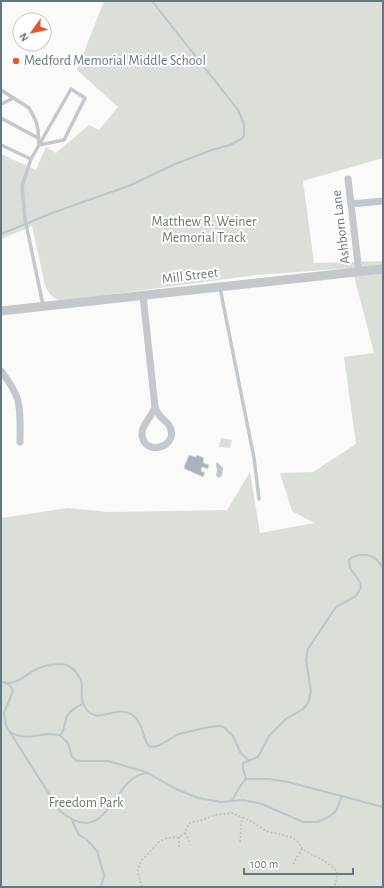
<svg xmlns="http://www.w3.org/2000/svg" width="384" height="888" font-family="'Alegreya Sans',sans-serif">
  <rect width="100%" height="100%" fill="#fafaf8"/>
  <!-- green -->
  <g fill="#dadfd7">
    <path d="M 104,1 L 383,1 L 383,158 L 303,181 L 314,263 L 383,261 L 383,887 L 1,887 L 1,518 L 68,508 L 108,512 L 227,510 L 250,472 L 260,533 L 314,523 L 292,511 L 280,473 L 313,472 L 356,444 L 344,357 L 374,353 L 352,268 L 256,275 L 61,301 C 52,298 48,293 45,285 L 32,226 L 1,239 L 1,154 L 36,170 L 46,147 L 56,153 L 89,125 L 99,130 L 118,107 L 77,70 Z"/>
    <polygon points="221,438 232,440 230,448 219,447"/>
  </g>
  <!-- water -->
  <polygon fill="#bbc7cb" points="217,462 223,468 222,475 219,478 216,475 217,471 216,464"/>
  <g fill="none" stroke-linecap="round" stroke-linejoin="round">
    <!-- stream -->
    <g stroke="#bbc7cb" stroke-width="2">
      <polyline points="1,234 52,213 131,185 175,164 212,150 230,145 241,139 244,136 244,124 238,110 152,1"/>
      <path d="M 1,682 C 7,682 11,686 13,691 L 4,713 L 6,726 L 60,811 C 109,852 111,776 147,773"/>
      <path d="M 5,683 C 16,684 24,677 33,671 C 41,666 52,664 62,664 C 72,665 81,676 82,685 C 82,694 80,701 86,709 C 98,725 116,705 131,714 C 145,722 142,742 150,747 L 158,746 L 179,734 L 209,727 L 221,726 L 225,728 L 233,736 L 240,752 L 249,761"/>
      <path d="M 9,731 C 21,740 33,736 47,734 C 52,734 56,735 60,735 L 68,743 L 72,757 L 77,761 L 108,761 L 146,772 L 176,789 L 198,798 L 221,802 L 243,800 L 262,804 L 303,822 L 318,822 L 330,816 L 336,811 L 342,796"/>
      <path d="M 60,735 C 65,730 64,725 66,719 C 68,712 77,706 83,704"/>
      <path d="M 246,779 L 243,768 L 243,763 L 258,757 L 269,736 L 286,719 L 303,709 L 308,703 L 311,692 L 306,660 L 308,649 L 336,607 L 356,596 L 360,589 L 361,586 L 360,582 L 350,568 L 349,560 C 356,553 370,553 377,560 C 379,562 381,565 383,568"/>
      <path d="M 232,800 C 237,793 240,784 246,779 L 269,779 L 288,782 L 383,807"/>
      <polyline points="72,820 79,835 86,839 97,851 104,875 101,887"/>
    </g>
  </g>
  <!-- building -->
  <polygon fill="#aab3b9" stroke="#dcdcda" points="189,455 196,457 197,455 204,458 203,461 204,463 209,465 208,469 202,467 201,471 205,473 203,477 185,469 184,467"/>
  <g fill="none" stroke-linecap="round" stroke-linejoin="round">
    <!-- path -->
    <g stroke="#bbbfc2" stroke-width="1.5" stroke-dasharray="2 2" stroke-linecap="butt">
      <polyline points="185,833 188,838 190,845"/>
      <polyline points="240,842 242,817"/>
      <polyline points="179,847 179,837"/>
      <polyline points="293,864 302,849"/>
      <polyline points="142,887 138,873 138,869 141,861 160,841 167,838 179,837 185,833 188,825 191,822 200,821 215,815 232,813 249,820 268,832 280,834 293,838 299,843 302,849 326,862 334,868 338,874 334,887"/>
    </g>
    <!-- service -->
    <g stroke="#c3c8cc" stroke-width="3.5">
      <polygon points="71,89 85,98 64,140 39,145"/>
      <polyline points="1,90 29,108 36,121 38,130 39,145 31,159 22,186 25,219 43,305"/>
      <polyline points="1,104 14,98"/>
      <polyline points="1,118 38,138"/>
      <polyline points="1,145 31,159"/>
      <polyline points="220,288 254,458 259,499"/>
    </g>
    <!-- minor -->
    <g stroke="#c3c8cc" stroke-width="7">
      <polyline points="348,179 359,272"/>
      <polyline points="351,204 383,201"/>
      <path d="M 143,296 L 155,407 C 152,417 141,425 142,435 C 145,457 176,447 171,430 C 170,423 164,421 160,416 C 158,413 156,410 155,407"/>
      <path d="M 1,371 C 23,399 20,408 20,442"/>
    </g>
    <!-- tertiary -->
    <polyline stroke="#c3c8cc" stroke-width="9" points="1,311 383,269"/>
  </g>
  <!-- markers -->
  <circle fill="#e4572e" stroke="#fff" stroke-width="1.5" cx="16" cy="61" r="4"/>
  <g text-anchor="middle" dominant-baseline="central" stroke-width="4" stroke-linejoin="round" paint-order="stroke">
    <!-- poi labels -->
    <g font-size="14" fill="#657683" stroke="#fff" text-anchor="start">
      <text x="24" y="61">Medford Memorial Middle School</text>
    </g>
    <!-- park labels -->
    <g font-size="14" fill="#687a64" stroke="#fff">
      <text x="204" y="222">Matthew R. Weiner<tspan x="204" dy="16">Memorial Track</tspan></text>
      <text x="86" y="803">Freedom Park</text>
    </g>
    <!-- street labels -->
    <g font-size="14" fill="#657683" stroke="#fff">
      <text transform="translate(341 227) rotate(-97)">Ashborn Lane</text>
      <text transform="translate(190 276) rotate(-7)">Mill Street</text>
    </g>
  </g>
  <!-- border -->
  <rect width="384" height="888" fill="none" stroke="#657683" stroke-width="4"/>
  <!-- north arrow -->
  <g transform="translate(32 32) rotate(237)"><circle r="19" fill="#ffffff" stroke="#c1c8cd"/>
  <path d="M0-3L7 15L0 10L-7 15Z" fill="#e4572e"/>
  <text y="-6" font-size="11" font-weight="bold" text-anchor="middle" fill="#657683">N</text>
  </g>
  <!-- scale -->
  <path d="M244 868v6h109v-6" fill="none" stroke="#657683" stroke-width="2"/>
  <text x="250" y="868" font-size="12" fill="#657683" stroke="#ffffff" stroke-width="3" paint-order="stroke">100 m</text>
</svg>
